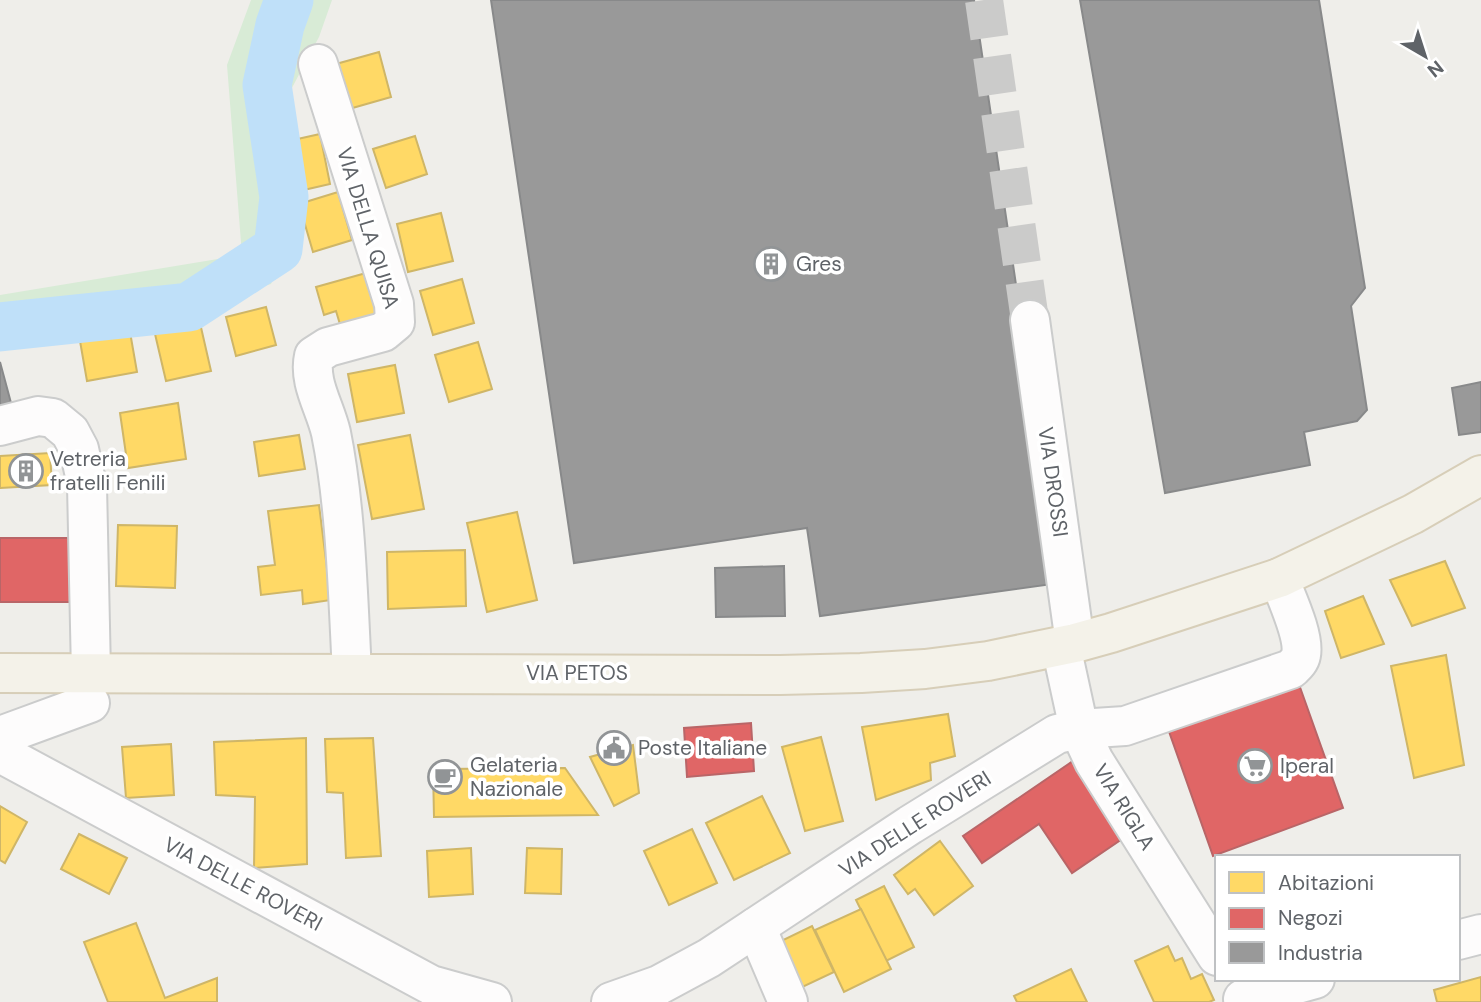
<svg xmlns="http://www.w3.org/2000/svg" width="1481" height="1002" font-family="'DM Sans',sans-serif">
  <rect width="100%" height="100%" fill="#efeeea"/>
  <!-- green -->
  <polygon fill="#d8ebd6" points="251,0 332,0 319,37 277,116 288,236 271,284 164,316 0,332 0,295 242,255 227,65"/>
  <!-- homes -->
  <g fill="#ffd966" stroke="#cfb667" stroke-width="2">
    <polygon points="379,52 391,97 349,109 336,64"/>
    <polygon points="320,134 330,184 295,192 284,142"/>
    <polygon points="415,136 427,174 386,188 373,149"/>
    <polygon points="338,192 352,240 313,252 299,204"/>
    <polygon points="441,213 453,261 408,272 397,224"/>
    <polygon points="366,273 379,320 342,331 336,311 324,315 316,287"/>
    <polygon points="462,279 474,323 433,335 420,291"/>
    <polygon points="266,307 276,345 236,356 226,317"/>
    <polygon points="200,323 211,371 166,381 155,334"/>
    <polygon points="130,332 137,372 87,381 80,341"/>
    <polygon points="478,342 492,389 449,402 435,355"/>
    <polygon points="395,365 404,413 357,422 348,374"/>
    <polygon points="178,403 186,459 128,468 120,413"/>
    <polygon points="299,435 305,469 259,476 254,442"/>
    <polygon points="410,435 424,509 372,519 358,445"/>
    <polygon points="50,453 52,485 0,488 0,456"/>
    <polygon points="319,505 331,600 303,604 302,590 261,595 258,567 275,565 268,511"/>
    <polygon points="517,512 537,600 487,612 467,523"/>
    <polygon points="118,525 177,526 175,588 116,586"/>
    <polygon points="465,550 466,606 388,609 387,552"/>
    <polygon points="1445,561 1465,608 1412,626 1390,580"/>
    <polygon points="1363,596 1384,644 1341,658 1325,611"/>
    <polygon points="1446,655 1464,765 1414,778 1391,666"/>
    <polygon points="948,714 955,756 930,763 931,780 876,800 862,727"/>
    <polygon points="821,737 843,821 805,831 782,747"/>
    <polygon points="306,738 307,864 254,868 255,797 216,795 214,742"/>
    <polygon points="373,738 381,856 346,858 343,793 327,792 325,739"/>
    <polygon points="171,744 174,795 126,798 122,747"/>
    <polygon points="633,745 639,793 614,806 590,757"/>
    <polygon points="565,768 598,815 434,817 433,769"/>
    <polygon points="762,796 790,853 734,880 706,823"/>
    <polygon points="0,806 27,822 5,863 0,860"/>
    <polygon points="692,829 717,883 669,905 644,851"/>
    <polygon points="79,834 127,858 109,894 61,869"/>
    <polygon points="940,841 973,886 934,915 915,889 908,894 894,875"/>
    <polygon points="471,848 473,894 429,897 427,851"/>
    <polygon points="527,848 562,849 561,894 525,893"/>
    <polygon points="884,886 914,947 886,961 856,900"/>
    <polygon points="861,909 891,969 844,992 815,930"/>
    <polygon points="136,923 165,998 217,978 217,1002 108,1002 84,942"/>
    <polygon points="812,926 834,972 796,990 775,944"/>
    <polygon points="1168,946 1175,961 1182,958 1191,979 1202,974 1214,1000 1209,1002 1154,1002 1135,961"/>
    <polygon points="1071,969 1087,1002 1017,1002 1014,996"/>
    <polygon points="1481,977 1481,1002 1437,1002 1434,990"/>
  </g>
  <!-- shops -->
  <g fill="#e06666" stroke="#b96567" stroke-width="2">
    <polygon points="0,538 73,538 72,602 0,602"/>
    <polygon points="1296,676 1343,808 1213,856 1166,723"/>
    <polygon points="751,723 754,771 687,777 684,728"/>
    <polygon points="1073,761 1125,837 1072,873 1039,824 982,863 963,836"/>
  </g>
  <!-- industry -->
  <g fill="#999" stroke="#88898a" stroke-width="2">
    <polygon points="491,0 974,0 1060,583 820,616 807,528 574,563"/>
    <polygon points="1080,0 1319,0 1365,288 1351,306 1367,410 1357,421 1304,432 1310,465 1165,493"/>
    <polygon points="0,362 14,414 0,418"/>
    <polygon points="1481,382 1481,432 1459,435 1452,388"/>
    <polygon points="784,566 785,616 716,617 715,568"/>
  </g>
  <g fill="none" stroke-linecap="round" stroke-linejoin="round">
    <!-- river -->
    <polyline stroke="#bfe0f9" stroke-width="49" points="0,327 189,307 278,249 284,197 267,85 280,25 289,0"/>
    <!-- minor-tunnel -->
    <polyline stroke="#cbcbca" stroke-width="38" stroke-dasharray="38 19" stroke-linecap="butt" points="984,0 1030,320"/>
    <!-- minor casing -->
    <g stroke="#cbcccc" stroke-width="42">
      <g id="minor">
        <path d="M 318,64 L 394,304 L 395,322 L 383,332 L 328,347 L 314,356 C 308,382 325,407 331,433 C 346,507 348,597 352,673"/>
        <polyline points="1030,320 1075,643"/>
        <polyline points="0,426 38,416 53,418 70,432 79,449 87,485 91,673"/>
        <polyline points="1061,646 1079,729 1094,761 1217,956"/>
        <polyline points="0,736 90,703"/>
        <polyline points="0,753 431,985 492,1002"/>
        <polyline points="756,927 788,1002"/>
        <polyline points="1458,940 1481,934"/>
        <polyline points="1243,999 1315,979"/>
        <path d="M 611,1002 L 659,985 L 709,958 L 910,825 L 1057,734 L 1079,729 L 1125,726 L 1291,669 C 1295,665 1300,661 1301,655 C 1305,636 1286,597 1279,578"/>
      </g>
    </g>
    <!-- major casing -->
    <g stroke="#d7ceb8" stroke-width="42">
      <polyline id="major" points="0,673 780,675 861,673 925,669 988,661 1075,643 1111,633 1279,578 1413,514 1481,475"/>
    </g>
    <!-- minor -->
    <use href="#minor" stroke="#fdfcfc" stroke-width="38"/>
    <!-- major -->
    <use href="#major" stroke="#f4f2e9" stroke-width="38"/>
  </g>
  <!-- icons -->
  <defs>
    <g id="building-ring" transform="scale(1.75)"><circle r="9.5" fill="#fff" stroke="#919496" stroke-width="1.5"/><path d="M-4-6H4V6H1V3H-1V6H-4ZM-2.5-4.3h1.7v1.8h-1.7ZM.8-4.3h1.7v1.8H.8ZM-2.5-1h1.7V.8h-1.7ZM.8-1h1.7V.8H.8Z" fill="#919496"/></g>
    <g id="civic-ring" transform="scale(1.75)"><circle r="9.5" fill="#fff" stroke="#919496" stroke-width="1.5"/><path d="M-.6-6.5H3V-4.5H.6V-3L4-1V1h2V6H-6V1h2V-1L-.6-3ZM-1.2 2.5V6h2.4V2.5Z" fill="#919496"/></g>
    <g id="supermarket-ring" transform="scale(1.75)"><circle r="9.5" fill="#fff" stroke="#919496" stroke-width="1.5"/><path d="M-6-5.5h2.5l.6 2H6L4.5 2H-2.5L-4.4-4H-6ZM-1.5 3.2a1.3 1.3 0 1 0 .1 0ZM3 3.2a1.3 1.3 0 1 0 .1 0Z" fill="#919496"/></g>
    <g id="cafe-ring" transform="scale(1.75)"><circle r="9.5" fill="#fff" stroke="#919496" stroke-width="1.5"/><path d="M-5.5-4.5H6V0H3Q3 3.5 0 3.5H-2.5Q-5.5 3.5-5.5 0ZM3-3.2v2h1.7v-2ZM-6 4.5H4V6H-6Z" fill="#919496"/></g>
  </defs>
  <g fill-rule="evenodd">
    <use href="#building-ring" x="771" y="264"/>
    <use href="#building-ring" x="26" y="471"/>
    <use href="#civic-ring" x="614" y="748"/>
    <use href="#supermarket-ring" x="1255" y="766"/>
    <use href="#cafe-ring" x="445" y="777"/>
  </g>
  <g text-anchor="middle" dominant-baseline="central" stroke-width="7" stroke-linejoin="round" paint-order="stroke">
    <!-- street labels -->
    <g font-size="21" fill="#5f6368" stroke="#fff">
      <text transform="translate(368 228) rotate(73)">VIA DELLA QUISA</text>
      <text transform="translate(1053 482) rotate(82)">VIA DROSSI</text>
      <text x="577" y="673">VIA PETOS</text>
      <text transform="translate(1124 807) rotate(58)">VIA RIGLA</text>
      <text transform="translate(915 824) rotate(-33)">VIA DELLE ROVERI</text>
      <text transform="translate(243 884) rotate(28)">VIA DELLE ROVERI</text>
    </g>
    <!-- poi labels -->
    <g font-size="21" fill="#5f6368" stroke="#fff" text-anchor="start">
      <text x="796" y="264">Gres</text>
      <text x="50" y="459">Vetreria<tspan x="50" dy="24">fratelli Fenili</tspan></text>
      <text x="638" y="748">Poste Italiane</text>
      <text x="470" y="765">Gelateria<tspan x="470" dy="24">Nazionale</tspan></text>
      <text x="1280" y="766">Iperal</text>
    </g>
  </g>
  <!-- legend -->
  <rect x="1215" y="855" width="245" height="126" fill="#ffffff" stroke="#bfc1c3" stroke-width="2"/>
  <rect x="1229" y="872" width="35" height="21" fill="#ffd966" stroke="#bfc1c3" stroke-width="2"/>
  <text x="1278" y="890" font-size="21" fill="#5f6368">Abitazioni</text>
  <rect x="1229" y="908" width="35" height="21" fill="#e06666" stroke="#bfc1c3" stroke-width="2"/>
  <text x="1278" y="925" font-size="21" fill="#5f6368">Negozi</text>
  <rect x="1229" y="942" width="35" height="21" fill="#999999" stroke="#bfc1c3" stroke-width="2"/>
  <text x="1278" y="960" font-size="21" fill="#5f6368">Industria</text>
  <!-- north arrow -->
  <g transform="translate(1425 56) rotate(141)" stroke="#ffffff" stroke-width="5" paint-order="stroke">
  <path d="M0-5L12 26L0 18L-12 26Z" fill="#5f6368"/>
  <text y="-10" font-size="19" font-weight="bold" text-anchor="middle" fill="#5f6368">N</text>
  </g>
</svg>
